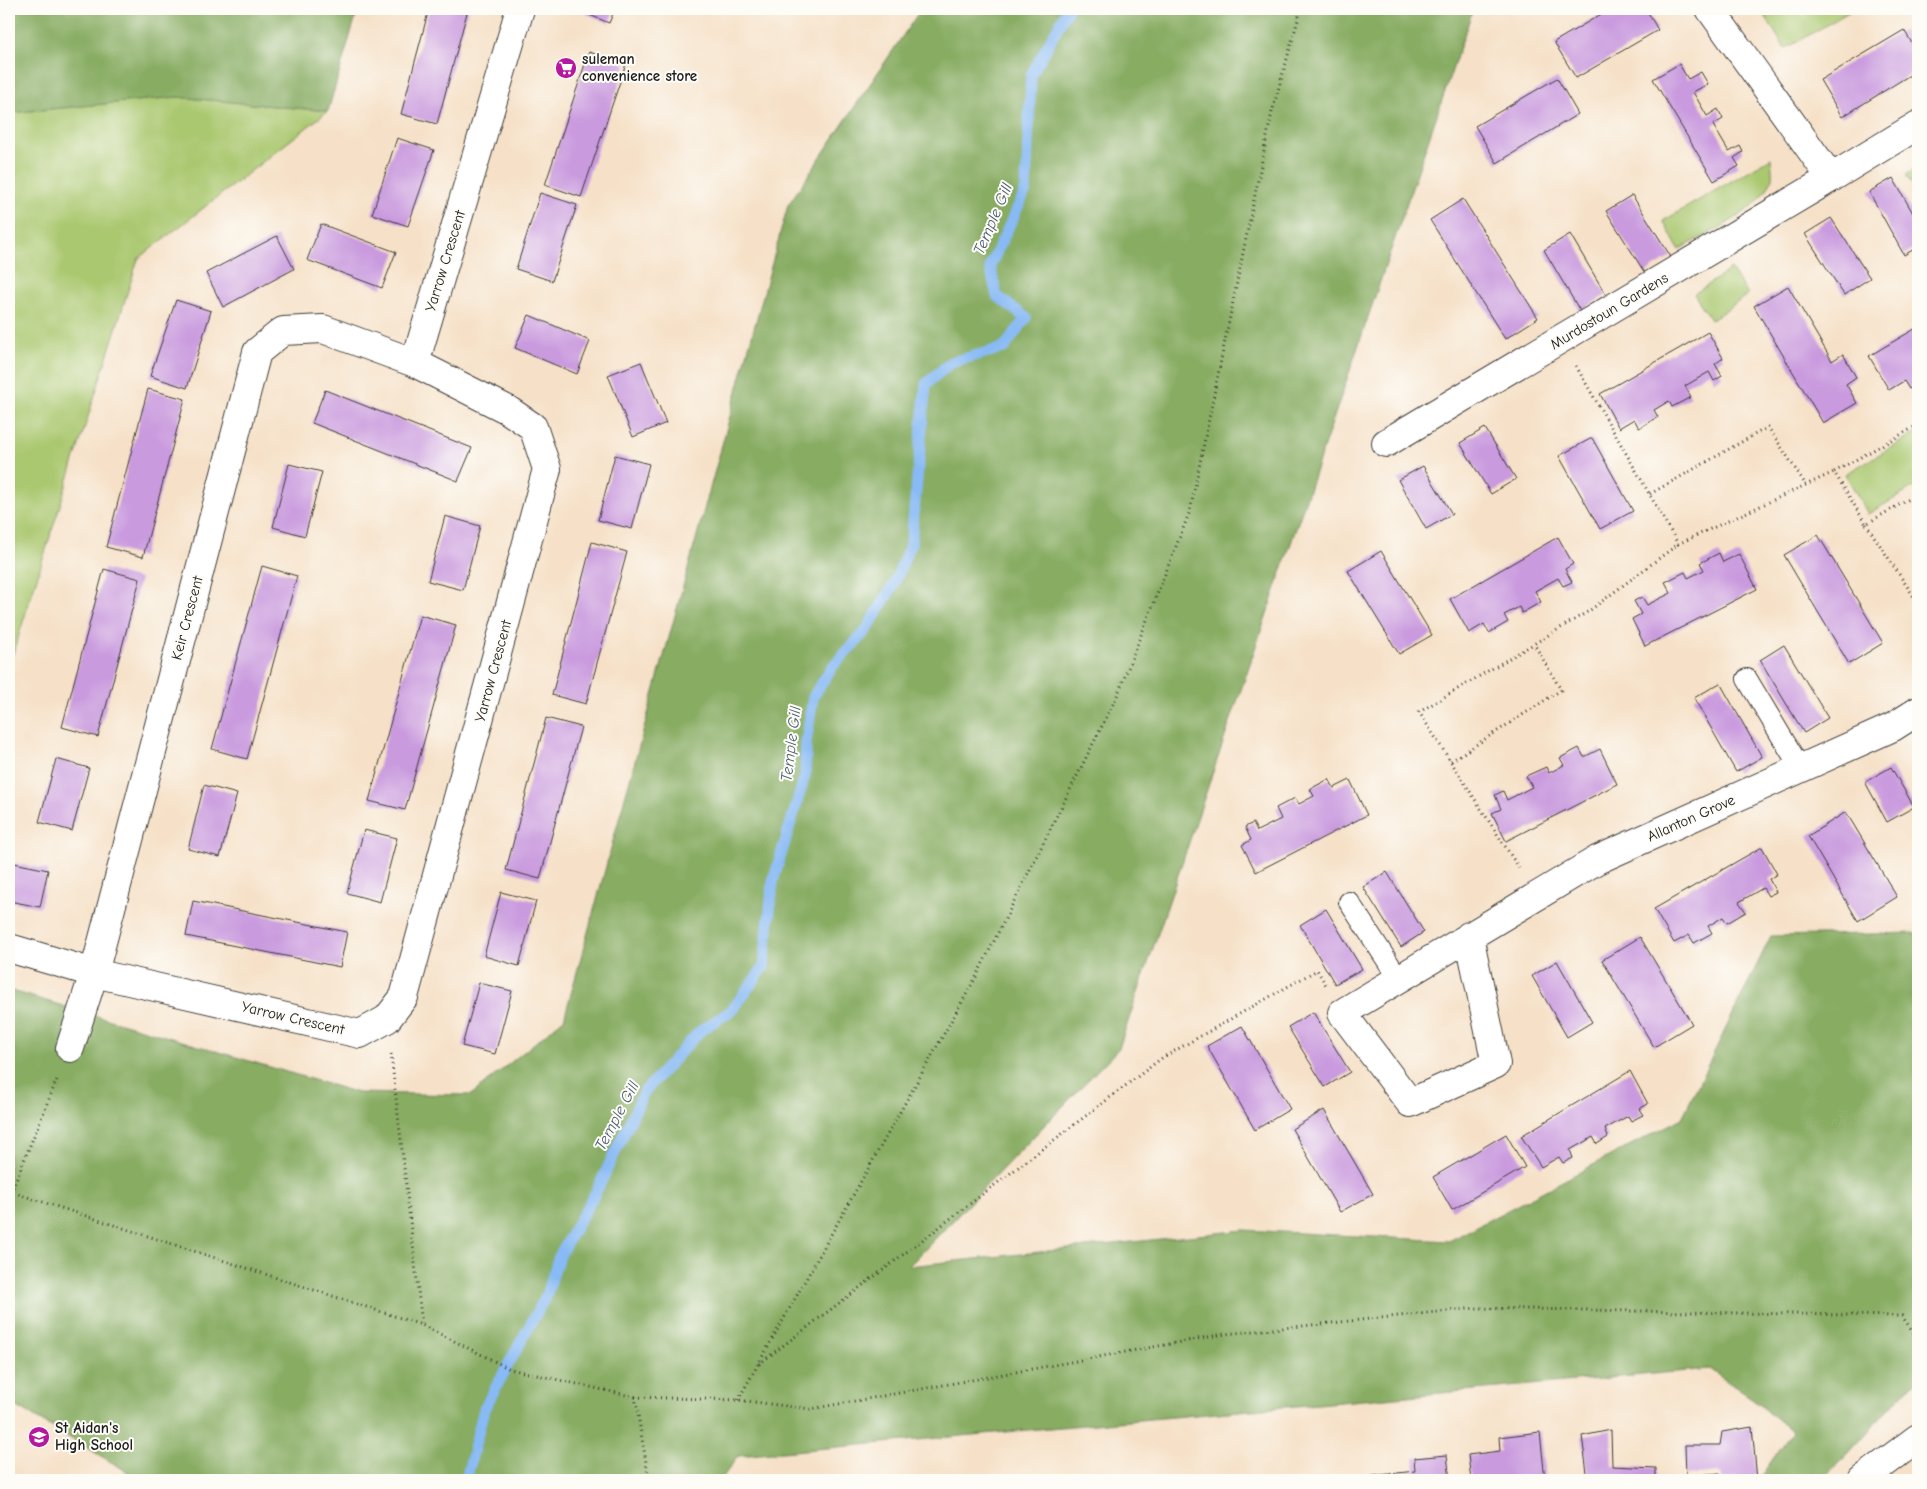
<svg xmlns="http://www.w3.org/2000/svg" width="1927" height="1489" font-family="'Comic Neue',sans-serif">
  <rect width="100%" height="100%" fill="#fdfcf7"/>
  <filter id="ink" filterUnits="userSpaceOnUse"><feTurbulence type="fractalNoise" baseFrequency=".02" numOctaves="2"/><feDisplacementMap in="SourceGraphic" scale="10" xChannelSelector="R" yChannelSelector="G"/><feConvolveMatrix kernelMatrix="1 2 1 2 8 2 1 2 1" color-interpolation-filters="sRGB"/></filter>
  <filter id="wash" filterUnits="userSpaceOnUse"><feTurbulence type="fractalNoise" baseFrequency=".0096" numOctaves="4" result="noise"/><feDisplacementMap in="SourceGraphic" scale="20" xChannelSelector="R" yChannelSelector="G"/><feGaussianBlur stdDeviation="1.12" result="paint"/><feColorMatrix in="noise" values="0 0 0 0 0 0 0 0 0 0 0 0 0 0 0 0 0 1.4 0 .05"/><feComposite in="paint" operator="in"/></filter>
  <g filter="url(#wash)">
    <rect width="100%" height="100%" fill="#f6e1c8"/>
    <!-- green -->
    <g fill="#aac86f" stroke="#637246">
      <polygon points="1761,9 1854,9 1785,49"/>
      <polygon points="177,97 328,111 138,259 9,666 9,113"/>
      <path d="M 1771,158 C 1771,164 1773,172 1772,178 C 1763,211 1707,233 1679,250 L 1663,221 Z"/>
      <polygon points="1918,167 1918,194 1906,175"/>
      <polygon points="1731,269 1748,295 1711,320 1694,294"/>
      <polygon points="1918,432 1918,485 1868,514 1845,474"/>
    </g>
    <!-- forest -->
    <g fill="#87ac62" stroke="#52643f">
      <polygon points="9,9 358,9 328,111 177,97 9,113"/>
      <polygon points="921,9 1473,9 1119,1048 909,1266 1244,1230 1449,1241 1682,1118 1771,936 1918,933 1918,1377 1824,1480 1758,1480 1792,1432 1753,1399 1709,1369 738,1456 721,1480 127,1480 128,1472 9,1402 9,990 358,1093 471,1095 564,1019 788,205"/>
    </g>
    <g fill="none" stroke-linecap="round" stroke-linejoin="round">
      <!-- stream -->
      <polyline stroke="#88baf5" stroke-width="11" points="466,1480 484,1409 547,1294 559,1256 598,1188 644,1092 700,1031 732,1010 764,967 773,881 805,776 806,743 813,697 832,667 866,631 894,584 911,543 926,384 951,362 1004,348 1026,318 997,296 990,266 1026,190 1031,75 1068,9"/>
    </g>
    <g id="blocks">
      <!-- building -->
      <g fill="#c99ade">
        <polygon points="429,9 468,9 437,124 401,114"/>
        <polygon points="575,9 615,9 609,23"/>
        <polygon points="1610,9 1646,9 1658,30 1576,78 1554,42"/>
        <polygon points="1904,30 1918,53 1918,70 1842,117 1820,80"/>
        <polygon points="589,52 626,64 581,197 545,185"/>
        <polygon points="1679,64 1688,79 1701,72 1708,84 1693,92 1707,116 1718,109 1723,119 1713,125 1729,152 1740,146 1743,152 1734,158 1739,166 1714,181 1653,79"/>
        <polygon points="1557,78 1578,114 1497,163 1475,126"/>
        <polygon points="397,138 434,150 408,226 372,214"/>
        <polygon points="1893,178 1918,222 1918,247 1904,255 1869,192"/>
        <polygon points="540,193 577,205 552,281 516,269"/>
        <polygon points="1632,195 1671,257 1645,273 1606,211"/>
        <polygon points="1463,199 1538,318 1505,339 1430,220"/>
        <polygon points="1831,218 1870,278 1844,295 1805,234"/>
        <polygon points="321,224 396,252 382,288 307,260"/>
        <polygon points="1570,234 1606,295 1580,311 1544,250"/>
        <polygon points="277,236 294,269 223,307 206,273"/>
        <polygon points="1788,286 1832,361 1843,354 1856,377 1846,384 1857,403 1823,423 1754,306"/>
        <polygon points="176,300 211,311 187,388 150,376"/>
        <polygon points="529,315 590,341 577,374 515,348"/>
        <polygon points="1918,327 1918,384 1909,389 1904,381 1889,390 1869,356"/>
        <polygon points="1708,332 1723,358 1715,364 1722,376 1714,381 1709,372 1685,386 1691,397 1672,407 1669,401 1654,410 1658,417 1639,428 1634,419 1619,428 1600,394"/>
        <polygon points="641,362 666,423 633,437 608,375"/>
        <polygon points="148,389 185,399 143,557 106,547"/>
        <polygon points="325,390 472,448 458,481 312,423"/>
        <polygon points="1485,428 1516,479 1491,494 1460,443"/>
        <polygon points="1592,438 1633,511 1600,529 1559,456"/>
        <polygon points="615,455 649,464 632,529 598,520"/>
        <polygon points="289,464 322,472 305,536 273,527"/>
        <polygon points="1423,466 1452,514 1426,529 1398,480"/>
        <polygon points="445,516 480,526 463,590 428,581"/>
        <polygon points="1818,535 1883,643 1849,664 1784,555"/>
        <polygon points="1558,537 1573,564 1565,569 1572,582 1563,586 1558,578 1535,591 1541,602 1522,613 1519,607 1504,615 1508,622 1489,633 1484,624 1469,633 1450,599"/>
        <polygon points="592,542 627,552 586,704 552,695"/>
        <polygon points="1381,551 1432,635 1399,654 1348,571"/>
        <polygon points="1719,553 1723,562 1739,554 1757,589 1645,646 1632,619 1641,614 1634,601 1642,597 1647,605 1671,593 1665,582 1685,572 1688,578 1704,570 1700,563"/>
        <polygon points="262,566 297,576 247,759 212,749"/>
        <polygon points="104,569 140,579 98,737 62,727"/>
        <polygon points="420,615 456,625 405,810 369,801"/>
        <polygon points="1784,645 1828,718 1804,733 1760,660"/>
        <polygon points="1720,683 1762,757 1736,772 1694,698"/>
        <polygon points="546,718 581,727 540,879 506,870"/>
        <polygon points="1579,748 1584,757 1600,749 1617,784 1506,841 1492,813 1501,809 1495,795 1503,791 1507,800 1532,787 1526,776 1546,767 1549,773 1564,765 1560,758"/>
        <polygon points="56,759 89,768 72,831 39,822"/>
        <polygon points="1891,767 1914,807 1887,822 1865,782"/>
        <polygon points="1329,779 1334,788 1350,780 1367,815 1256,872 1242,845 1251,840 1245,827 1253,823 1257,831 1281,819 1276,808 1295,798 1299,804 1314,796 1310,789"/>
        <polygon points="204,785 237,794 220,857 188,849"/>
        <polygon points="1846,812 1897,897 1858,921 1808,836"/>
        <polygon points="364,830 397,838 380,902 347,893"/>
        <polygon points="1762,847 1777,874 1769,879 1776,892 1768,896 1763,888 1739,902 1746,912 1727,923 1723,917 1708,926 1712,933 1694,943 1689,935 1674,943 1654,909"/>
        <polygon points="9,862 48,870 40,907 9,901"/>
        <polygon points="1387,872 1424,932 1401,947 1363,887"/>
        <polygon points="501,892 536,901 519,966 484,956"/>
        <polygon points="193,901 347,932 340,967 186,936"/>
        <polygon points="1326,909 1362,969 1335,984 1300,925"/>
        <polygon points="1640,937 1692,1024 1654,1047 1602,960"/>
        <polygon points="1557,961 1592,1022 1567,1037 1532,976"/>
        <polygon points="479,983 512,991 495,1054 462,1046"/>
        <polygon points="1313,1012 1350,1072 1325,1087 1288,1027"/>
        <polygon points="1242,1026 1290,1109 1255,1130 1207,1046"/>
        <polygon points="1630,1071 1648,1104 1639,1109 1643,1115 1631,1121 1628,1116 1605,1129 1608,1137 1597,1144 1593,1137 1570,1150 1573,1158 1563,1163 1559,1157 1541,1167 1521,1136"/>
        <polygon points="1324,1110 1373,1194 1340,1212 1292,1129"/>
        <polygon points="1506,1134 1525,1167 1452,1210 1433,1177"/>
        <polygon points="1752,1427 1757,1480 1721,1480 1720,1473 1686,1476 1685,1445 1720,1445 1722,1432"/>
        <polygon points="1611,1430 1612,1466 1656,1468 1656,1480 1588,1480 1582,1436"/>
        <polygon points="1540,1432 1545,1480 1471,1480 1468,1455 1500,1451 1499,1437"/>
        <polygon points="1447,1455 1450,1480 1373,1480 1372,1476 1415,1471 1414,1458"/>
      </g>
    </g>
  </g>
  <g filter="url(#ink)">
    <use href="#blocks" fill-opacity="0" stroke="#3d3a36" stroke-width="1"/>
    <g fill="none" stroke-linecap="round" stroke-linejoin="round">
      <!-- service casing -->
      <g stroke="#3d3a36" stroke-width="22">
        <g id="service">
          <polyline points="1747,679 1801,769"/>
          <polyline points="1349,902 1399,979"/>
        </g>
      </g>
      <!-- minor casing -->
      <g stroke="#3d3a36" stroke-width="30">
        <g id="minor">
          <polyline points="1831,178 1918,125"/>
          <polyline points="1386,443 1831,178 1710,9"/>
          <polyline points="1469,936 1496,1064 1410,1103 1342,1013 1597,860 1893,727 1918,711"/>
          <polyline points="9,948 94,973 360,1034 387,1019 404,997 547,469 533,427 508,410 415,363 520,9"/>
          <polyline points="70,1048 94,973 257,352 283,331 323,329 415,363"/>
          <polyline points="1862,1480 1918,1438"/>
        </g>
      </g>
      <!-- path -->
      <g stroke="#3d3a36" stroke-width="3" stroke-dasharray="1 4" stroke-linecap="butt">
        <polyline points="1576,366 1678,544 1834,472"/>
        <polyline points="1918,425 1834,472 1866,524 1918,494"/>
        <polyline points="1650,494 1768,427 1806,485"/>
        <polyline points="1866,524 1918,603"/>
        <polyline points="1451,761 1561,690 1534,644"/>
        <polyline points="1519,868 1419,712 1589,611 1678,544"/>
        <polyline points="391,1054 422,1325"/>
        <polyline points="9,1191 422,1325 510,1369 635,1397 649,1480"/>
        <polyline points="11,1192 58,1077"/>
        <polyline points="759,1364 1162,1058 1317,970 1326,985"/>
        <polyline points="635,1397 738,1400 811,1409 1225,1334 1476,1308 1902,1316 1918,1339"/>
        <polyline points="738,1400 976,977 1117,696 1190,511 1272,112 1301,9"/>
      </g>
      <!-- service -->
      <use href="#service" stroke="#fff" stroke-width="20"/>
      <!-- minor -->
      <use href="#minor" stroke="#fff" stroke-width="28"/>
    </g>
  </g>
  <!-- icons -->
  <defs>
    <g id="supermarket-disc" transform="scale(1.125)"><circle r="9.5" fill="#b5179e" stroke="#fdfcf7"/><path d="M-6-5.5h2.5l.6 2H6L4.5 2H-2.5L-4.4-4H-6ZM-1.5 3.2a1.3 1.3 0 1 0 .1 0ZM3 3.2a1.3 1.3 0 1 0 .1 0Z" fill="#fff"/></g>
    <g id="school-disc" transform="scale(1.125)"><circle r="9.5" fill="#b5179e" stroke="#fdfcf7"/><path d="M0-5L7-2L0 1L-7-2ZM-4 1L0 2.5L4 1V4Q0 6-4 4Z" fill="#fff"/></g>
  </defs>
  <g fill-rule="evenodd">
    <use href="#supermarket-disc" x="566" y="68"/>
    <use href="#school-disc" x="39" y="1437"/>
  </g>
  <g text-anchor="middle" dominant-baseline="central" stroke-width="4" stroke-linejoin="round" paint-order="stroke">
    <!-- poi labels -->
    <g font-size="15" font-weight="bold" fill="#1c1c1c" stroke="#fdfcf7" text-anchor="start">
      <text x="582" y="59">suleman<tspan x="582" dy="17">convenience store</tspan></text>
      <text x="55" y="1428">St Aidan's<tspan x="55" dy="17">High School</tspan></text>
    </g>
    <!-- street labels -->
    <g font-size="15" fill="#1c1c1c" stroke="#fdfcf7">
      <text transform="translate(445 261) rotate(-73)">Yarrow Crescent</text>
      <text transform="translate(1609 311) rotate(-31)">Murdostoun Gardens</text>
      <text transform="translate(187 618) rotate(-75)">Keir Crescent</text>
      <text transform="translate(493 671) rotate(-75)">Yarrow Crescent</text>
      <text transform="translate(1691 818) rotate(-24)">Allanton Grove</text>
      <text transform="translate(293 1018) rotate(13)">Yarrow Crescent</text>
    </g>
    <!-- water labels -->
    <g font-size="16" font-style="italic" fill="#475b73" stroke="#fdfcf7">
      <text transform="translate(993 219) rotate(-67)">Temple Gill</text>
      <text transform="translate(791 744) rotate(-83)">Temple Gill</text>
      <text transform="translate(617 1116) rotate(-62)">Temple Gill</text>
    </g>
  </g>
  <!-- margin -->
  <rect width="1927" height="1489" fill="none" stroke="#fdfcf7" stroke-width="30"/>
</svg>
